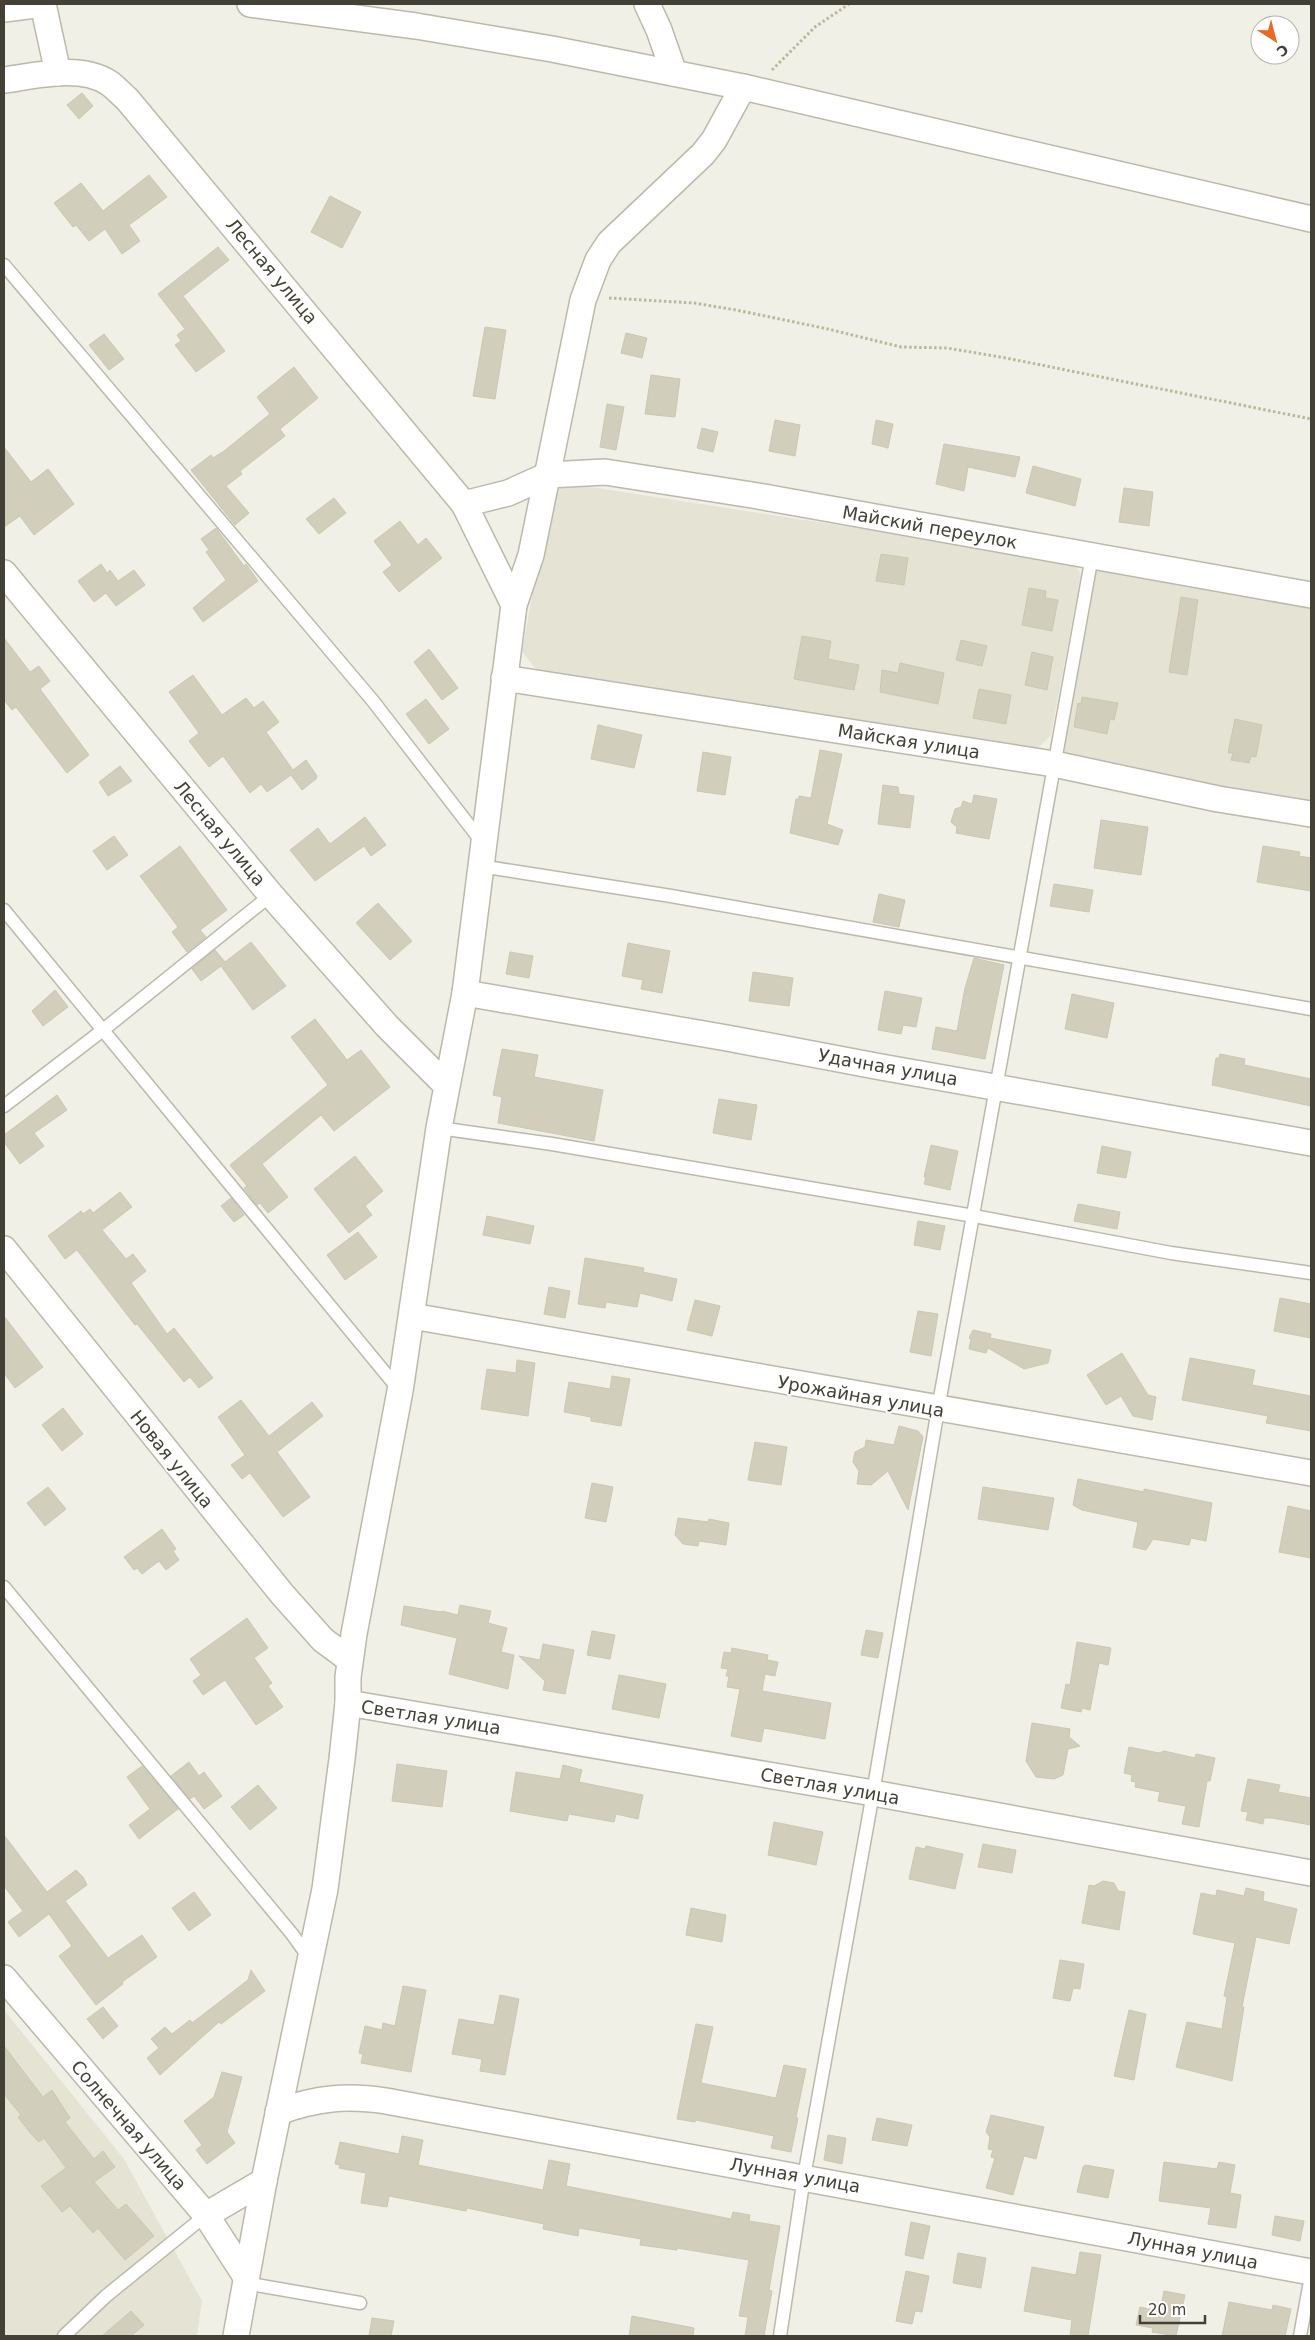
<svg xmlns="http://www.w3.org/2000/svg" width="1315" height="2340" font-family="'DejaVu Sans',sans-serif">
  <rect width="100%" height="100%" fill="#f1f0e6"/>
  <!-- residential -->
  <g fill="#e5e3d4">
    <polygon points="564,483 1072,561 1081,574 1051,735 1035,751 537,670 522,652 549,501"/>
    <polygon points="1106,567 1311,605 1311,802 1068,760 1060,743 1091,575"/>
    <polygon points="4,2010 124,2159 202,2301 197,2336 4,2336"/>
  </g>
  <!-- building -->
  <g fill="#d2cebc" stroke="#ccc7b0">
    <polygon points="82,93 93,106 79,119 67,105"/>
    <polygon points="149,175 167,197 129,225 140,241 122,254 105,229 89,241 76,225 73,227 54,203 81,183 103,211"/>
    <polygon points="330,196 361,212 342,248 311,232"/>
    <polygon points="218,247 229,260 183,296 225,351 196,372 175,345 181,341 177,335 185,329 158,294"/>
    <polygon points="485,327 506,330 495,399 473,396"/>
    <polygon points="626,333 647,338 642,358 621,353"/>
    <polygon points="104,334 124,359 109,370 89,345"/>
    <polygon points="294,367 318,398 280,429 285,436 240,471 242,474 226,486 249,513 235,525 191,470 211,455 213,458 224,451 270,414 257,397"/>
    <polygon points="651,375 680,379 675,417 645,414"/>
    <polygon points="607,404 624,407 616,450 600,447"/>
    <polygon points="775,420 800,425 795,456 769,451"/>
    <polygon points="876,420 893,424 888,448 872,444"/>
    <polygon points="702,428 718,432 713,452 697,448"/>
    <polygon points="944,444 1020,457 1015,477 968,467 964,491 936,484"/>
    <polygon points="4,447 31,482 48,469 74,504 34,535 20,516 4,527"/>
    <polygon points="1033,466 1081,479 1075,506 1026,493"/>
    <polygon points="1124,488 1153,492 1149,526 1119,522"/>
    <polygon points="334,498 346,513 319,534 306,519"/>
    <polygon points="400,521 418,545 426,538 442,558 399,592 383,572 392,565 374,541"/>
    <polygon points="216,528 244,566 246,564 258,581 203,622 193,608 226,580 206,552 209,550 201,539"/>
    <polygon points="881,554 908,558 904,585 876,581"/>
    <polygon points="101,564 107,573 110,570 118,581 134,570 145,585 116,606 106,593 94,602 78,581"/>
    <polygon points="1029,588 1046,591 1045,598 1058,600 1052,631 1022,625"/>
    <polygon points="1181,597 1198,600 1187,675 1169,672"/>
    <polygon points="802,636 831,641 828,659 859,665 854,690 794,679"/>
    <polygon points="4,638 30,672 39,666 50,681 40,689 89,755 67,773 16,707 12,710 4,700"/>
    <polygon points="961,640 987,646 982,666 956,660"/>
    <polygon points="429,649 458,688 442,700 414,662"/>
    <polygon points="1032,652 1053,657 1047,690 1025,685"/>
    <polygon points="900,663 944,673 938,704 880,692 882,670 898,673"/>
    <polygon points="193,675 222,715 246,698 254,708 263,701 279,722 266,732 293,770 306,760 317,776 316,779 302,790 291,775 267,792 261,784 250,793 223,756 209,767 189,741 199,733 169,692"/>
    <polygon points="979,689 1011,695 1006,724 973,718"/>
    <polygon points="1082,697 1118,703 1114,720 1110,719 1107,734 1074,727 1078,703 1081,704"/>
    <polygon points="426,699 449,729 429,744 406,714"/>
    <polygon points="1235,719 1262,725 1256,757 1251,756 1249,763 1231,760 1233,753 1228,753"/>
    <polygon points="598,725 642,735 634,768 591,759"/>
    <polygon points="820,750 842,754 827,824 843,830 838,845 790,833 796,799 799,799 799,796 811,798"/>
    <polygon points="703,752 731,757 725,795 697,791"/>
    <polygon points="120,766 132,781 108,796 99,782"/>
    <polygon points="883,785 898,787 899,794 914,796 910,828 878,824"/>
    <polygon points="974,795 997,799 989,839 956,833 957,827 951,822 955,809 961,807 963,801 972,804"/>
    <polygon points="365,817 386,845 371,856 364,846 315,881 290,850 318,828 330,844"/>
    <polygon points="1101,820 1148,827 1141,875 1094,868"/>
    <polygon points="114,836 128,855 107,870 93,851"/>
    <polygon points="180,846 227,910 200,930 206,937 187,952 172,932 178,927 140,876"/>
    <polygon points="1263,846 1300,852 1299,856 1311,858 1311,891 1257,882"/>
    <polygon points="1054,884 1093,890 1089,912 1050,906"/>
    <polygon points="879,894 905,900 899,927 873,922"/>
    <polygon points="378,903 412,941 390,960 356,923"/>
    <polygon points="251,942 286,986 253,1010 221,966 201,981 192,969 215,950 225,962"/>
    <polygon points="628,943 670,951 662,993 641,989 643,980 622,976"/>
    <polygon points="510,952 533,956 529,978 506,974"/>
    <polygon points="974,958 1004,965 985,1059 932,1049 936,1027 957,1031 965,988"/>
    <polygon points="753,972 793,978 789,1006 749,1001"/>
    <polygon points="55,990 68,1007 43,1026 32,1011"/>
    <polygon points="885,991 922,998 916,1027 903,1025 901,1034 878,1030"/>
    <polygon points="1072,994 1114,1003 1107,1038 1065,1029"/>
    <polygon points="315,1019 347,1060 361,1050 390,1087 334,1131 321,1115 262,1164 288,1197 268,1213 260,1203 257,1205 244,1188 247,1186 230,1165 328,1085 291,1037"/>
    <polygon points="502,1049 538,1055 534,1077 603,1090 594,1141 498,1123 502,1097 493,1095"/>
    <polygon points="1220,1054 1245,1059 1244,1065 1311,1079 1311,1106 1212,1085 1216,1058 1219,1058"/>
    <polygon points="57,1095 67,1110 34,1133 44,1146 20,1164 4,1142 4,1135"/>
    <polygon points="719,1099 757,1105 751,1140 713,1133"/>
    <polygon points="931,1145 958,1151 950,1190 924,1184 926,1177 924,1177"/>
    <polygon points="1102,1146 1131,1152 1126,1178 1097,1173"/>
    <polygon points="355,1156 383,1191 365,1206 372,1215 349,1233 314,1189"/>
    <polygon points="120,1192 132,1207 102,1230 126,1259 133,1254 146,1271 131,1283 167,1334 174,1328 213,1378 199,1388 190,1377 184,1382 137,1324 135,1325 77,1250 65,1259 48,1236 81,1211 83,1214 90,1209 93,1213"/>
    <polygon points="231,1198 244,1215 234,1222 221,1206"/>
    <polygon points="1078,1204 1120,1212 1117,1229 1074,1221"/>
    <polygon points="487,1216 534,1226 530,1244 483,1235"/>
    <polygon points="918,1221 945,1226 940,1250 914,1245"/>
    <polygon points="358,1232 377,1257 345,1280 327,1255"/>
    <polygon points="585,1258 644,1268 643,1272 677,1279 672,1301 640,1293 637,1307 606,1302 605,1308 578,1304"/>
    <polygon points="549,1287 570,1291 565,1318 544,1314"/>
    <polygon points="1280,1298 1311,1304 1311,1338 1274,1331"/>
    <polygon points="695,1300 720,1306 712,1336 687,1330"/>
    <polygon points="918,1311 938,1314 931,1356 910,1352"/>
    <polygon points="4,1316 43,1367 15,1388 4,1373"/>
    <polygon points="973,1330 991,1334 990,1338 1051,1350 1048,1363 1024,1369 988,1348 986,1353 969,1349 971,1339 969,1338"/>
    <polygon points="1122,1353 1148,1395 1156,1397 1152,1420 1133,1416 1121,1396 1106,1405 1087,1375"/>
    <polygon points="1190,1358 1255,1370 1252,1385 1311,1396 1311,1431 1266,1423 1268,1416 1182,1400"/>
    <polygon points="517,1360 535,1363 528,1416 481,1409 487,1369 516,1373"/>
    <polygon points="612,1376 630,1379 621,1426 591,1421 591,1417 564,1412 569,1382 610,1389"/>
    <polygon points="241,1400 269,1436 312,1402 323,1416 277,1452 310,1497 283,1517 250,1473 242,1479 231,1465 245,1455 218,1417"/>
    <polygon points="63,1408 83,1434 62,1451 42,1425"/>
    <polygon points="899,1426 918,1431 923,1437 908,1510 888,1471 871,1485 857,1484 859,1471 853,1462 855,1452 865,1447 866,1440 894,1445"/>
    <polygon points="755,1442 787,1447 781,1485 748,1480"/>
    <polygon points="1078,1479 1144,1492 1144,1489 1212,1503 1206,1541 1191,1538 1189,1545 1153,1539 1146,1550 1133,1547 1138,1522 1082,1510 1073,1505"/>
    <polygon points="592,1483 613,1487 606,1522 585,1518"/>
    <polygon points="48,1487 66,1509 45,1526 27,1503"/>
    <polygon points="983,1487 1054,1498 1048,1530 978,1519"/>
    <polygon points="1288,1506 1311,1511 1311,1558 1279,1552"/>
    <polygon points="678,1518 708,1522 709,1519 729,1523 726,1545 699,1541 698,1546 683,1544 675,1535"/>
    <polygon points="162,1529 176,1549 173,1551 179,1560 166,1570 159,1561 142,1574 137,1568 134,1570 124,1557"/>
    <polygon points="460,1605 491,1611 488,1623 507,1628 501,1652 514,1655 508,1689 449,1674 457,1638 401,1625 404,1606 441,1612 442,1611 458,1615"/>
    <polygon points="247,1618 268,1648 254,1658 272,1683 268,1686 283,1707 256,1725 225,1680 203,1695 193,1681 201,1675 190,1659"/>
    <polygon points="866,1630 883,1633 878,1658 861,1655"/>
    <polygon points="592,1631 615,1635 610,1659 587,1655"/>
    <polygon points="1077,1642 1111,1648 1108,1665 1099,1663 1090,1710 1082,1708 1081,1712 1061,1708 1066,1684 1070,1685"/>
    <polygon points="543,1644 574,1650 565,1694 543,1690 545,1681 519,1656 540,1660"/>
    <polygon points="732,1648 768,1655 767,1660 778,1662 775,1676 765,1674 762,1691 831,1703 825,1739 764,1728 761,1742 731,1736 740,1689 727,1687 729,1676 726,1676 728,1669 721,1668 724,1652 731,1653"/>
    <polygon points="619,1675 666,1684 659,1718 612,1709"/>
    <polygon points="1032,1723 1070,1729 1069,1737 1080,1746 1068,1749 1063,1775 1054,1779 1036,1777 1026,1761"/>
    <polygon points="1129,1747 1159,1753 1164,1751 1195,1758 1196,1754 1215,1758 1210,1781 1207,1781 1199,1827 1182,1824 1186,1806 1158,1801 1160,1792 1135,1787 1136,1782 1131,1781 1132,1775 1124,1773"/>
    <polygon points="189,1762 199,1776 204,1772 222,1796 204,1809 194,1796 190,1799 171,1776"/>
    <polygon points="397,1764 447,1771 442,1807 392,1801"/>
    <polygon points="563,1765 582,1770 579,1782 643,1795 638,1819 616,1814 614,1822 569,1814 567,1821 510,1811 516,1772 560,1779"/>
    <polygon points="142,1766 178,1809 139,1839 129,1825 150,1809 127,1777"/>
    <polygon points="1248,1779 1280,1785 1278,1792 1311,1798 1311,1825 1272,1818 1264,1818 1263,1824 1246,1820 1248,1812 1241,1811"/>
    <polygon points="258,1785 277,1808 250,1830 231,1807"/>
    <polygon points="774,1822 823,1832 816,1865 768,1855"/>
    <polygon points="4,1835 47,1892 76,1870 83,1877 87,1885 65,1901 108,1958 142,1935 157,1957 122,1982 123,1984 96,2005 59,1956 72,1946 49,1914 19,1937 8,1922 23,1911 4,1886"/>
    <polygon points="983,1844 1016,1850 1012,1873 978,1867"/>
    <polygon points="926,1846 963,1854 955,1889 909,1879 916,1847 925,1849"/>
    <polygon points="1103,1881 1114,1883 1118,1891 1125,1892 1119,1930 1082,1923 1089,1885 1094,1886"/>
    <polygon points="1246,1888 1264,1892 1263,1901 1297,1909 1289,1944 1256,1937 1242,2007 1244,2007 1232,2081 1176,2067 1187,2022 1222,2029 1227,1997 1224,1996 1235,1943 1193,1934 1201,1893 1216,1896 1217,1890 1244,1896"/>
    <polygon points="194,1892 211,1915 189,1931 172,1908"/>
    <polygon points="691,1908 726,1915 722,1942 686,1935"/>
    <polygon points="1060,1960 1084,1964 1080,1989 1073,1988 1070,2001 1053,1998"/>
    <polygon points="251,1970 265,1991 221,2024 219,2022 160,2075 147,2058 159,2048 151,2039 165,2027 172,2034 190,2020 192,2023 248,1980"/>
    <polygon points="403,1986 426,1990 411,2072 361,2063 363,2054 359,2053 365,2026 382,2030 383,2023 395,2026"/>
    <polygon points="500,1995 519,1999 505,2075 480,2071 482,2059 452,2054 459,2019 494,2025"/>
    <polygon points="103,2007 118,2026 103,2039 87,2019"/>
    <polygon points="1129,2010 1146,2014 1134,2080 1114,2076"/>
    <polygon points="696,2024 713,2027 701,2083 776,2098 784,2065 806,2069 796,2117 798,2118 791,2152 771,2148 774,2136 696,2120 695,2122 677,2119"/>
    <polygon points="4,2046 43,2097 52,2090 70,2118 65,2122 94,2159 103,2151 115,2167 94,2182 118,2210 126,2204 154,2236 125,2260 98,2228 93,2233 70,2206 62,2212 41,2186 66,2168 44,2138 39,2142 32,2135 18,2117 21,2115 4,2094"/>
    <polygon points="222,2072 242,2077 227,2132 235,2143 207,2164 196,2150 202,2145 184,2121 214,2097"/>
    <polygon points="991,2115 1044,2127 1036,2159 1024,2156 1013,2195 986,2188 995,2158 991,2157 993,2150 988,2149 990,2137 986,2132"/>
    <polygon points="877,2118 912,2125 907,2146 872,2140"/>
    <polygon points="828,2135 846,2138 842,2164 824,2160"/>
    <polygon points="402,2136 423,2140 418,2165 543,2190 549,2160 570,2164 566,2186 731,2219 733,2212 750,2215 749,2221 780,2226 769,2290 772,2291 764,2336 745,2336 748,2317 739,2316 749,2260 677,2248 677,2250 640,2245 641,2239 579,2228 578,2236 543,2229 544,2224 467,2208 466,2211 389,2196 387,2207 361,2203 366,2173 339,2168 340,2165 335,2164 340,2142 399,2154"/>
    <polygon points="1164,2162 1217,2169 1219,2162 1235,2165 1230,2193 1241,2195 1236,2228 1208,2224 1211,2208 1159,2201"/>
    <polygon points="1085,2165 1114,2170 1108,2198 1077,2192 1083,2167"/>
    <polygon points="1275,2216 1304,2221 1300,2241 1272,2235"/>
    <polygon points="911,2222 930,2226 923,2259 905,2255"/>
    <polygon points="1080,2252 1101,2255 1088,2336 1070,2336 1072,2320 1024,2311 1032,2267 1076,2275"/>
    <polygon points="958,2253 986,2258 981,2288 953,2283"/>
    <polygon points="906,2271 929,2276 922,2312 915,2311 912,2324 896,2321"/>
    <polygon points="1164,2291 1185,2295 1176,2336 1152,2332 1153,2328 1136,2325 1140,2307 1160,2311"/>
    <polygon points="1229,2302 1272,2310 1273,2305 1291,2309 1285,2336 1222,2336"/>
    <polygon points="131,2311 144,2325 131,2336 102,2336"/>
    <polygon points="632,2316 694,2328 693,2336 629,2336"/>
    <polygon points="372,2318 394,2321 391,2336 369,2336"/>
  </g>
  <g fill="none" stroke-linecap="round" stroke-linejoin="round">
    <!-- lane casing -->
    <g stroke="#bcb9a9" stroke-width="15">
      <g id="lane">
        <polyline points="4,265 373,701 482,842"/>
        <polyline points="480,866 671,896 1311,1009"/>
        <polyline points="4,910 400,1391"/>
        <polyline points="4,1106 103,1030 271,895"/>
        <polyline points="439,1128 552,1144 974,1216 1171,1253 1311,1273"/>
        <polyline points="4,1587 292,1934 310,1959"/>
        <polyline points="245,2283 360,2303"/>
        <polyline points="64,2336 106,2296 206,2215"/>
        <polyline points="780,2336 804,2177 873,1793 938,1409 1092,556"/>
        <polyline points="1300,2336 1311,2276"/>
      </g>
    </g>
    <!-- street casing -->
    <g stroke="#bcb9a9" stroke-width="28">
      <g id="street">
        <polyline points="43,4 58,73"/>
        <polyline points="250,4 416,26 552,49 743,87 1311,219"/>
        <polyline points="647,4 659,30 674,73"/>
        <polyline points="4,9 43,4"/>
        <path d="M 4,80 C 36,76 80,64 109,83 C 115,87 121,94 127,99 L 464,504"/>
        <polyline points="4,573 271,895 387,1026 446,1085"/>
        <polyline points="514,605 531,555 583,300 598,260 609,243 703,154 714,140 743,87"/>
        <polyline points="504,678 1054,764 1218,799 1311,814"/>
        <polyline points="465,993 727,1038 881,1067 1311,1143"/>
        <polyline points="4,1249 282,1594 323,1640 350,1660"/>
        <polyline points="412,1316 1311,1473"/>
        <polyline points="348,1703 873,1793 1311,1873"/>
        <polyline points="4,1978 206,2215 246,2277"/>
        <path d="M 278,2112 C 316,2098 346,2095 386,2101 L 1311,2272"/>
        <polyline points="206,2215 264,2181"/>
        <polyline points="236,2336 264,2181 325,1889 342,1759 348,1703 348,1677 354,1634 400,1391 439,1128 465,993 514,605 464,504 508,493 548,475 605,472 752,495 1311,595"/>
      </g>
    </g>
    <!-- path -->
    <g stroke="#bcb79c" stroke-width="3" stroke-dasharray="2.5 2.5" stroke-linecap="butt">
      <polyline points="772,70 815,27 849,4"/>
      <polyline points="609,298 694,303 736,310 828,329 901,347 947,348 1006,358 1311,419"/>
    </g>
    <!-- lane -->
    <use href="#lane" stroke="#fff" stroke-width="12"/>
    <!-- street -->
    <use href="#street" stroke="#fff" stroke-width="25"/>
  </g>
  <g text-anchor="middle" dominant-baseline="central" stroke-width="4" stroke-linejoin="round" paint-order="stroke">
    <!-- street labels -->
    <g font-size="18" fill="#434136" stroke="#fff">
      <text transform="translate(272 271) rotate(50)">Лесная улица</text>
      <text transform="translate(930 527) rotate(10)">Майский переулок</text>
      <text transform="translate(909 741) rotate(9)">Майская улица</text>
      <text transform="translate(220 833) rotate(50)">Лесная улица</text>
      <text transform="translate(888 1067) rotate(10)">Удачная улица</text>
      <text transform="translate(861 1396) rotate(10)">Урожайная улица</text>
      <text transform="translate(172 1459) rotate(51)">Новая улица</text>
      <text transform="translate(431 1717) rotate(9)">Светлая улица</text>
      <text transform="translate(830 1786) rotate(10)">Светлая улица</text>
      <text transform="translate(129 2125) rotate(49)">Солнечная улица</text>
      <text transform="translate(795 2175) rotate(10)">Лунная улица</text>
      <text transform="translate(1193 2250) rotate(11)">Лунная улица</text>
    </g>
  </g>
  <!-- border -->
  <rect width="1315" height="2340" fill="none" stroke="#434136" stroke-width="10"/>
  <!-- north arrow -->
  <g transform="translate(1275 40) rotate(144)"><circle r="24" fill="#ffffff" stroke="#b4b3af"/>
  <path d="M0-4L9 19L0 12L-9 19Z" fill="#e86a27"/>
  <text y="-8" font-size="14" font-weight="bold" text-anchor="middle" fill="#434136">С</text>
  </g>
  <!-- scale -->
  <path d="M1140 2315v8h65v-8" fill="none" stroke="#434136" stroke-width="2.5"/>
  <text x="1148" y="2315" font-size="15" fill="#434136" stroke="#ffffff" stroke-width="4" paint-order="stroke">20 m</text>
</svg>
